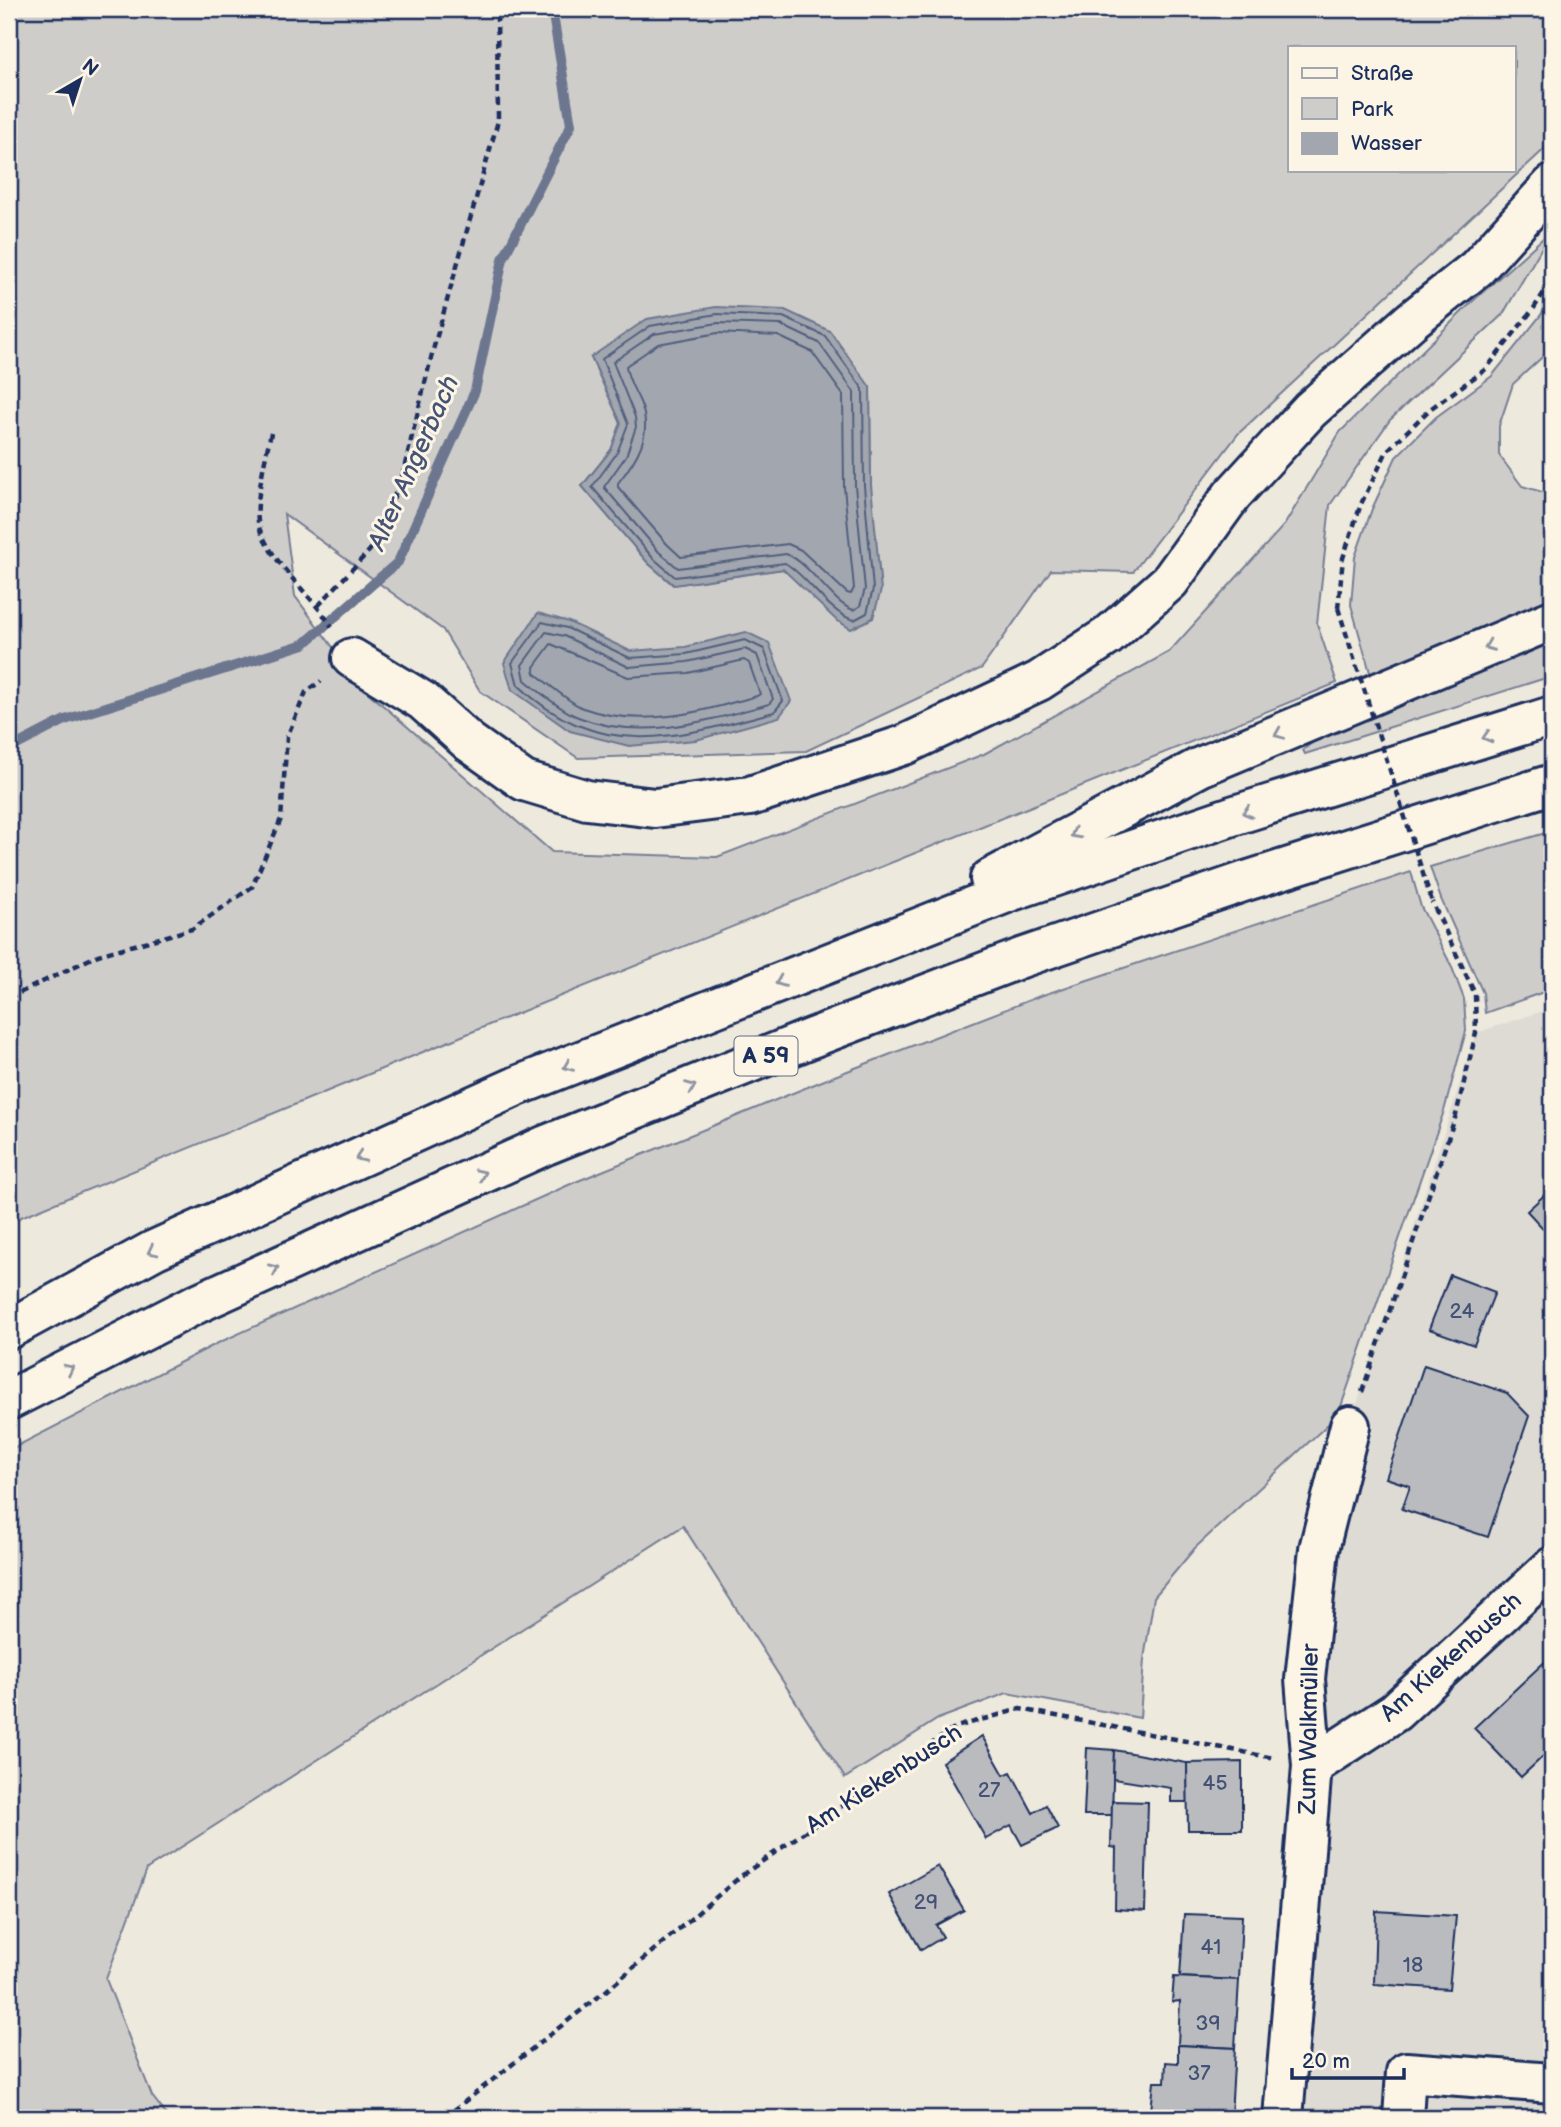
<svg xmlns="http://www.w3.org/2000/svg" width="1561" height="2127" font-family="'Balsamiq Sans',sans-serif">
  <rect width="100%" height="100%" fill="#eee9dd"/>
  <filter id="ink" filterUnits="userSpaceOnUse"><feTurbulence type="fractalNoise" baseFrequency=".0143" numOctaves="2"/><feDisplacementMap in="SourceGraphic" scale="14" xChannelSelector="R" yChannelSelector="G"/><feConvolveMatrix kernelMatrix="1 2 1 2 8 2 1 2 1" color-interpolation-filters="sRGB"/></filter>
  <g filter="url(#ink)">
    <!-- built -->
    <polygon fill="#dedbd4" points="1552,1008 1552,2118 1283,2118 1312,1766 1350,1426 1476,1033"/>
    <!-- green -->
    <g fill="#cfcdca" stroke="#757e94" stroke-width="2" fill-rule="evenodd">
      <path d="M 9,9 L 1552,9 L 1552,142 L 1238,434 L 1133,572 L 1051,570 L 982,668 L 806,751 L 578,758 L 480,691 L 443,630 L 284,514 L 295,596 L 364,689 L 552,852 L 717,857 L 984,754 L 1169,652 L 1285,524 L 1340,432 L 1473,301 L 1552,230 L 1503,314 L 1390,420 L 1330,505 L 1317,624 L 1337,683 L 496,1022 L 9,1222 ZM 1290,47 L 1514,47 L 1514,170 L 1290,170 ZM 591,358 L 870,387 L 871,485 L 809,592 L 783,569 L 673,585 L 648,563 L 582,486 L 611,450 L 621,423 Z"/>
      <polygon points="1552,295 1552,348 1513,384 1499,426 1499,455 1522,486 1552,495 1552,603 1371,676 1351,605 1355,557 1372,509 1396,457 1436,417 1492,376 1541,315"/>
      <polygon points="1552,642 1552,676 1305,754 1303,750 1317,739 1421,693"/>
      <polygon points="1552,831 1552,989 1485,1013 1483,993 1441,899 1430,867"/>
      <polygon points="1411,872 1421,907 1451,965 1464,999 1466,1031 1444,1111 1338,1415 1195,1548 1154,1597 1144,1659 1140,1718 1007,1693 938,1719 845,1778 683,1526 147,1869 106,1979 152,2096 169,2118 9,2118 9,1450 218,1343 573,1183 832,1077 1040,996"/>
    </g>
    <!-- water -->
    <g fill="#a2a7af" stroke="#6c778f" stroke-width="2">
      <polygon points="716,307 785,310 830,331 870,387 871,485 881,590 873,618 851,629 835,619 783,569 674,585 648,563 582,486 611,450 621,423 591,357 647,319"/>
      <polygon points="538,613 569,622 630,651 685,647 746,632 769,643 791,701 779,717 696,740 629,746 570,731 512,690 504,663"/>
    </g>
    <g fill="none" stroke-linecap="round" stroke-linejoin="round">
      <!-- shore -->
      <g stroke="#515f7e" stroke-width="2">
        <path d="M 717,314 L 783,317 L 825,336 L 863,389 L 864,486 L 873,589 L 867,613 L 854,620 C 829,614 808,576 785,563 L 675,577 L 653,558 L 592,487 L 617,453 L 628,424 L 602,359 L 650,326 Z"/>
        <path d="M 718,323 L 781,325 L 819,343 L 854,392 L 855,486 L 865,589 L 860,606 L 854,610 C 833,605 811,563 786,554 L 678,568 L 659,552 L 604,487 L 626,456 L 636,427 L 635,417 L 613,362 L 654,334 Z"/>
        <path d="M 718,333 L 778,336 L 812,352 L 843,395 L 844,487 L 854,588 L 851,594 L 847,593 L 801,550 L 788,544 L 681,557 L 667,544 L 618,487 L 618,483 C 637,459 654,433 640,402 C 635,391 627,378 626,366 L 658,344 Z"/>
        <path d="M 542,622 L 567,628 L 630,658 L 686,654 L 745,640 L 764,649 L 783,701 L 774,712 C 678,738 598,762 518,685 L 512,663 Z"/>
        <path d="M 546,632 L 564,636 L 629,667 L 687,662 L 745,649 L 757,655 L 773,699 L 769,704 C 707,721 641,742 578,717 C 563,711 538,691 525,680 L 522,665 Z"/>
        <path d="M 551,644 L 628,677 L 688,673 L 744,660 L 749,663 L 760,694 L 757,696 C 700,712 641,729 583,708 C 569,702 547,683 535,673 L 534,667 Z"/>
      </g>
      <!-- stream -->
      <polyline stroke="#6c778f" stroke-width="10" points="9,749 65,720 304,644 398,562 475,391 503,259 571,125 552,9"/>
    </g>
    <!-- building -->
    <g fill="#babbbe" stroke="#1b2f5e" stroke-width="2">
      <polygon points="1552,1188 1552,1238 1527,1211"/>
      <polygon points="1450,1275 1495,1292 1474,1345 1429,1329"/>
      <polygon points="1424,1365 1507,1393 1529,1416 1488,1537 1402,1509 1410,1486 1386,1478"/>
      <polygon points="1552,1655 1552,1748 1521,1777 1474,1728"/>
      <polygon points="982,1736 1004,1775 1011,1772 1033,1813 1046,1805 1058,1828 1022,1845 1011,1825 986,1839 942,1762"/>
      <polygon points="1087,1748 1114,1750 1112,1815 1084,1815"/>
      <polygon points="1114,1750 1187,1763 1188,1802 1171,1802 1171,1788 1113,1779"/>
      <polygon points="1242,1762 1242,1830 1188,1830 1187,1763"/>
      <polygon points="1112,1801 1148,1802 1145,1911 1115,1909 1116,1848 1111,1847"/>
      <polygon points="938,1866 964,1910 936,1925 943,1937 921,1950 889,1894"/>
      <polygon points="1376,1911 1456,1916 1449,1989 1374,1984"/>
      <polygon points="1184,1914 1242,1916 1239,1980 1180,1977"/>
      <polygon points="1174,1977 1239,1980 1235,2048 1178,2045 1180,2001 1172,2002"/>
      <polygon points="1178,2045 1235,2048 1231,2116 1151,2111 1154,2082 1165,2082 1166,2062 1178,2063"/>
      <polygon points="1171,2112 1231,2116 1231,2118 1170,2118"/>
    </g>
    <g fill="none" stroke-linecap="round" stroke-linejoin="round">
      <!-- minor casing -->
      <g stroke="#1b2f5e" stroke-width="44">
        <g id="minor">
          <polyline points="352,658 423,701 469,742 524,781 587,800 655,808 750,796 904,745 1039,681 1108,636 1170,581 1232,495 1310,410 1412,320 1477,268 1552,185"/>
          <polyline points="1312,1766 1395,1712 1552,1567"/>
          <polyline points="1283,2118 1312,1766 1305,1679 1319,1549 1350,1426"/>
          <polyline points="1403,2118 1406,2072 1552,2083"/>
        </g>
      </g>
      <!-- highway casing -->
      <g stroke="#1b2f5e" stroke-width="44">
        <g id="highway">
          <polyline points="990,879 1200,767 1552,620"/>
          <polyline points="9,1329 154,1250 517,1086 1009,892 1232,816 1552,716"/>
          <polyline points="9,1400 196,1304 546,1145 809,1039 1021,958 1246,881 1552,784"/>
        </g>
      </g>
      <!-- path -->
      <g stroke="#1b2f5e" stroke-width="4.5" stroke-dasharray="7 5" stroke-linecap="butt">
        <path d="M 271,433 C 266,455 252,511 260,530 C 275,567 311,594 332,627"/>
        <polyline points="318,606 370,550 401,481 433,350 498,121 497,9"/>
        <polyline points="1338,608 1343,558 1361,504 1387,451 1430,409 1486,369 1534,308 1552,280"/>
        <polyline points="9,998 98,955 192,929 252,887 281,819 287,737 306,692 321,681"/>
        <polyline points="1362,1392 1456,1115 1476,1033 1475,994 1432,902"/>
        <polyline points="444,2118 607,1990 741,1876 956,1727 1020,1709 1274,1758"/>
      </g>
      <!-- minor -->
      <use href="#minor" stroke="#fcf5e5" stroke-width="38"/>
      <!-- highway -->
      <use href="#highway" stroke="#fcf5e5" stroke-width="38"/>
      <!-- path-bridge -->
      <polyline stroke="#1b2f5e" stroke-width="4.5" stroke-dasharray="7 5" stroke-linecap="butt" points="1338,608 1432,902"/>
    </g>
    <!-- one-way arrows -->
    <defs><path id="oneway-chevron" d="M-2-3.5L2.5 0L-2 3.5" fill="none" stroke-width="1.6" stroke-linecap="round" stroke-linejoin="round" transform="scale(1.75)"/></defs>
    <g stroke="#8c92a2">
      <use href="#oneway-chevron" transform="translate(1489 646) rotate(158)"/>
      <use href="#oneway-chevron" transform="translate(1279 734) rotate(157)"/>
      <use href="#oneway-chevron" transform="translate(1487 737) rotate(163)"/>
      <use href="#oneway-chevron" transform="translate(1247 812) rotate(163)"/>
      <use href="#oneway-chevron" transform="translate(1075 834) rotate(152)"/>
      <use href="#oneway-chevron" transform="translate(780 982) rotate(158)"/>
      <use href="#oneway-chevron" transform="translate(568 1066) rotate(158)"/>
      <use href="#oneway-chevron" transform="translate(691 1087) rotate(-22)"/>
      <use href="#oneway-chevron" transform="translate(360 1157) rotate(156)"/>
      <use href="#oneway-chevron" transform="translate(481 1174) rotate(-24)"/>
      <use href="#oneway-chevron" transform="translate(152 1251) rotate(153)"/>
      <use href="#oneway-chevron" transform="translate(274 1269) rotate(-24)"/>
      <use href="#oneway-chevron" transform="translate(69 1369) rotate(-27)"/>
    </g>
  </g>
  <g text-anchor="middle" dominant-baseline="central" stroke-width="6" stroke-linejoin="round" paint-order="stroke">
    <!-- number labels -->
    <g font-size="21" fill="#435276">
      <text x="1462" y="1311">24</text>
      <text x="1215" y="1783">45</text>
      <text x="989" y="1790">27</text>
      <text x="926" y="1902">29</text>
      <text x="1211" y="1947">41</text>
      <text x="1413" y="1965">18</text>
      <text x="1208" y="2023">39</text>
      <text x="1199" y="2073">37</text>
    </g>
    <!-- shield labels -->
    <rect fill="#fcf5e5" stroke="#5e6a86" stroke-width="2" x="734.5" y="1036.5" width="63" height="39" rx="5"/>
    <g font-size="23" font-weight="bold" fill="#1b2f5e">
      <text x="766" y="1056">A 59</text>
    </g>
    <!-- street labels -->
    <g font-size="24" fill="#1b2f5e" stroke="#fcf5e5">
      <text transform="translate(1451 1657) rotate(-42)">Am Kiekenbusch</text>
      <text transform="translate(1309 1729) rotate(-89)">Zum Walkmüller</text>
      <text transform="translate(884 1779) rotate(-33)">Am Kiekenbusch</text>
    </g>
    <!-- water labels -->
    <g font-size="26" font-style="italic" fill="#445376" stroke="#fcf5e5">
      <text transform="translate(414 463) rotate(-66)">Alter Angerbach</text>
    </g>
  </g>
  <!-- margin -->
  <rect width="1561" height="2127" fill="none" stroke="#fcf5e5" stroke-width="35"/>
  <rect x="18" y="18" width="1526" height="2092" fill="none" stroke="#1b2f5e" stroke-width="2.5" filter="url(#ink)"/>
  <!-- legend -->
  <rect x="1288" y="46" width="228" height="126" fill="#fcf5e5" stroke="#a2a6af" stroke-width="2"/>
  <rect x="1302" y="68" width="35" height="10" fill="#fcf5e5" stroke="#a2a6af" stroke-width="2"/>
  <text x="1351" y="80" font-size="21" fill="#1b2f5e">Straße</text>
  <rect x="1302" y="98" width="35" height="21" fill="#cfcdca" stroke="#a2a6af" stroke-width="2"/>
  <text x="1351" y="116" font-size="21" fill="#1b2f5e">Park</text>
  <rect x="1302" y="133" width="35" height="21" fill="#a2a7af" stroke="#a2a6af" stroke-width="2"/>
  <text x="1351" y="150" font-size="21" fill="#1b2f5e">Wasser</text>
  <!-- north arrow -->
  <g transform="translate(80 80) rotate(39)" stroke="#fcf5e5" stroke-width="5" paint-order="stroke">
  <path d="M0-5L12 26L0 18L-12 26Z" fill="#1b2f5e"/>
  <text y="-10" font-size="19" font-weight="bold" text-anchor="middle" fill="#1b2f5e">N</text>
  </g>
  <!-- scale -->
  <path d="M1292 2068v10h112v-10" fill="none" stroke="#1b2f5e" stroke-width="3.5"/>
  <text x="1302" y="2068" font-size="21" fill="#1b2f5e" stroke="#fcf5e5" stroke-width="5" paint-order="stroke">20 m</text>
</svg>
